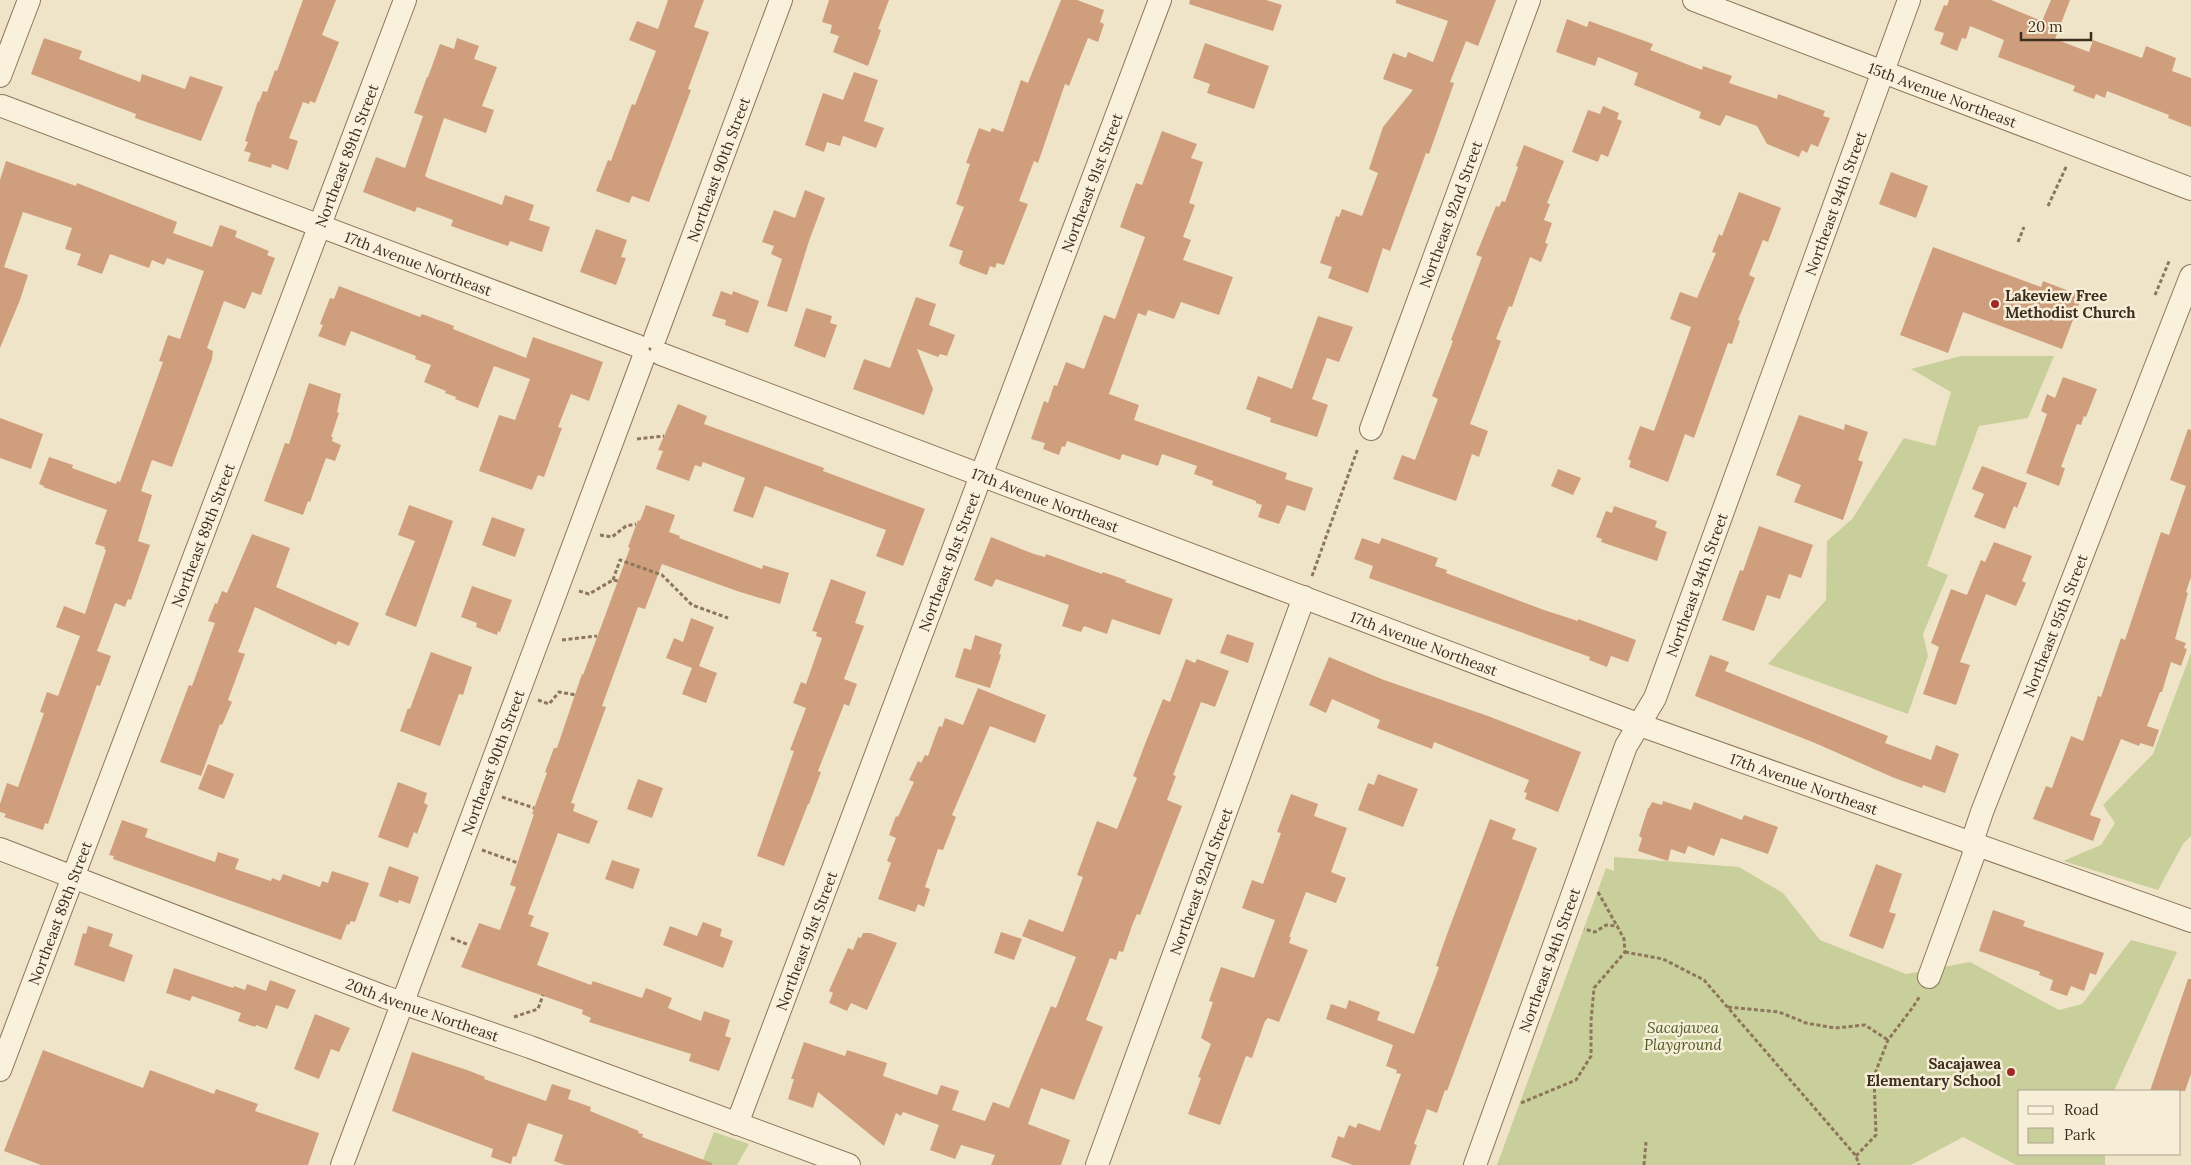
<svg xmlns="http://www.w3.org/2000/svg" width="2191" height="1165" font-family="Lora,serif">
  <rect width="100%" height="100%" fill="#f0e4c8"/>
  <!-- green -->
  <g fill="#c9cf9b">
    <polygon points="1961,356 2054,356 2028,418 1979,426 1927,566 1948,575 1923,634 1928,656 1908,714 1768,664 1826,600 1827,541 1852,519 1904,438 1935,446 1951,392 1911,369"/>
    <polygon points="2191,653 2191,836 2183,844 2158,890 2063,861 2101,845 2115,823 2103,805 2153,754"/>
    <polygon points="1614,857 1739,867 1783,893 1820,940 1906,974 1970,962 2059,1010 2082,1004 2131,940 2177,952 2114,1091 2020,1091 2020,1154 2105,1154 2105,1165 2016,1165 1963,1137 1911,1165 1497,1165 1606,868 1614,871"/>
    <polygon points="714,1132 749,1144 737,1165 701,1165"/>
  </g>
  <!-- building -->
  <g fill="#cf9f7d">
    <polygon points="303,0 336,0 322,35 339,42 315,103 310,101 309,104 303,102 289,138 298,141 288,170 272,164 271,168 248,161 251,153 244,151 248,142 245,141 258,101 259,102 263,91 267,92 275,70 277,71"/>
    <polygon points="668,0 704,0 694,27 709,32 688,89 691,90 649,202 632,196 629,203 596,191 608,160 611,161 632,104 635,105 656,51 629,40 637,21 658,29"/>
    <polygon points="829,0 889,0 878,29 881,30 868,66 833,52 839,36 830,33 832,25 822,22"/>
    <polygon points="1061,0 1077,0 1104,10 1100,22 1104,24 1098,42 1088,38 1069,86 1065,84 1038,163 1034,161 1019,201 1028,204 1004,265 997,263 995,268 990,266 987,275 962,266 959,263 963,251 949,246 964,207 956,204 970,164 966,163 979,128 990,132 992,128 1003,132 1021,80 1028,83"/>
    <polygon points="1190,0 1266,0 1282,5 1273,31 1189,4"/>
    <polygon points="1396,0 1496,0 1478,46 1466,41 1450,82 1454,83 1429,154 1426,153 1390,251 1383,248 1368,293 1328,278 1332,267 1320,263 1336,216 1339,217 1342,209 1362,216 1378,173 1369,169 1383,127 1413,90 1383,79 1393,53 1406,58 1408,52 1433,62 1448,21 1396,3"/>
    <polygon points="1949,0 1991,0 2042,21 2051,0 2070,0 2055,39 2089,52 2093,40 2142,58 2146,46 2176,58 2172,71 2191,78 2191,127 2168,118 2169,115 2107,91 2105,98 2096,94 2094,99 2073,91 2075,86 1998,57 2004,40 1970,26 1966,39 1962,38 1957,51 1940,44 1944,33 1934,30 1944,5 1947,6"/>
    <polygon points="1567,19 1587,27 1589,21 1653,44 1650,50 1702,70 1703,66 1732,76 1729,83 1777,99 1778,94 1825,111 1823,116 1830,118 1818,147 1811,144 1807,153 1802,150 1799,157 1767,144 1757,126 1726,115 1720,126 1699,118 1701,112 1634,85 1638,73 1598,57 1595,66 1556,52"/>
    <polygon points="44,38 82,51 79,59 140,82 142,74 185,89 190,76 223,87 201,141 135,118 136,114 31,74"/>
    <polygon points="457,38 479,46 474,59 497,67 482,106 494,110 486,133 444,118 425,176 428,178 502,205 505,195 534,205 529,220 550,227 542,252 510,241 508,246 451,226 453,220 417,207 415,212 363,192 376,157 405,168 423,116 414,113 427,77 428,77 440,44 454,49"/>
    <polygon points="1205,43 1269,66 1254,109 1207,93 1210,84 1193,78"/>
    <polygon points="854,72 878,80 864,121 884,128 876,148 843,136 840,146 827,142 824,152 805,145 823,93 843,100"/>
    <polygon points="1603,106 1619,113 1617,119 1622,121 1608,157 1601,154 1598,162 1572,152 1588,110 1600,114"/>
    <polygon points="1162,131 1197,144 1191,158 1203,162 1189,203 1195,205 1183,237 1191,240 1183,260 1233,277 1219,315 1181,302 1174,319 1148,310 1146,316 1138,313 1109,394 1139,405 1134,420 1287,473 1285,479 1313,488 1305,511 1287,505 1279,524 1258,517 1262,505 1256,503 1256,501 1212,485 1213,481 1194,474 1197,466 1162,454 1158,466 1122,454 1120,460 1067,441 1065,447 1062,446 1059,455 1043,449 1045,443 1031,439 1044,401 1048,403 1054,385 1057,386 1066,362 1084,369 1104,315 1115,319 1145,237 1120,227 1136,183 1142,185"/>
    <polygon points="1524,145 1564,161 1547,203 1550,204 1544,220 1552,223 1545,243 1548,244 1541,262 1530,257 1512,307 1509,306 1496,339 1501,341 1470,424 1488,431 1479,457 1472,454 1456,501 1393,479 1402,455 1415,460 1438,399 1432,396 1453,341 1451,340 1482,257 1476,255 1496,206 1499,207 1502,201 1505,202 1518,167 1516,166"/>
    <polygon points="6,161 76,186 77,183 177,222 173,233 212,247 220,225 237,231 235,237 269,251 267,255 275,258 261,295 252,292 245,309 224,301 207,348 213,351 212,359 172,467 152,460 141,491 152,495 138,541 150,545 131,600 128,599 125,607 115,603 97,651 111,656 100,686 97,685 48,824 45,823 43,830 4,817 6,814 0,812 0,804 7,783 18,787 44,713 40,712 47,692 58,696 80,636 56,627 64,606 85,614 106,550 104,549 105,547 95,544 107,510 43,487 44,486 39,484 49,457 73,465 72,468 116,484 117,481 120,482 163,362 159,361 168,335 180,339 204,271 167,258 164,265 152,260 149,268 110,254 102,274 77,265 81,254 65,249 72,228 23,212 4,267 28,275 20,300 0,348 0,180"/>
    <polygon points="1891,172 1928,186 1916,218 1879,204"/>
    <polygon points="805,190 825,198 809,241 787,312 767,306 782,259 771,254 774,246 762,242 774,210 795,218"/>
    <polygon points="1739,192 1781,208 1768,242 1763,240 1749,275 1755,278 1738,320 1740,321 1732,344 1728,343 1694,438 1685,434 1668,482 1629,467 1631,461 1628,459 1640,426 1654,431 1691,327 1670,319 1680,292 1697,298 1716,253 1712,252 1719,234 1722,236"/>
    <polygon points="596,229 627,240 621,257 626,258 616,285 580,272"/>
    <polygon points="1933,247 2041,287 2043,281 2082,296 2062,349 1963,312 1948,353 1900,335"/>
    <polygon points="339,286 420,317 422,314 454,326 453,329 526,358 533,337 603,362 589,401 571,394 558,427 562,428 544,477 538,475 532,490 479,471 499,415 515,420 530,379 494,366 478,408 455,399 456,397 445,393 446,391 424,382 431,365 415,359 416,356 351,331 345,346 318,336 323,325 320,324 330,298 334,299"/>
    <polygon points="721,291 732,295 733,291 759,301 748,333 725,325 726,320 712,316"/>
    <polygon points="916,297 936,304 929,325 955,335 947,356 940,354 938,357 917,349 933,389 924,415 853,389 864,359 890,368"/>
    <polygon points="806,308 832,316 830,323 837,325 825,358 794,346"/>
    <polygon points="1318,316 1353,327 1339,362 1327,358 1312,399 1328,405 1317,437 1270,422 1271,418 1246,409 1258,376 1292,389"/>
    <polygon points="2063,377 2097,389 2086,417 2084,416 2081,425 2077,424 2061,467 2065,468 2059,486 2026,473 2047,414 2041,411 2047,394 2055,398"/>
    <polygon points="309,383 341,394 337,412 339,413 331,437 333,437 332,441 341,445 335,461 326,458 310,502 308,501 303,515 264,501 285,443 289,444"/>
    <polygon points="678,404 707,416 704,424 824,468 823,471 925,509 903,566 876,556 886,530 765,486 753,518 733,511 745,478 703,462 701,467 695,465 689,481 656,469 663,451 658,450"/>
    <polygon points="1799,415 1844,430 1845,424 1868,432 1858,460 1863,462 1843,520 1794,502 1801,485 1776,475"/>
    <polygon points="0,418 43,434 31,469 0,458"/>
    <polygon points="2188,429 2191,430 2191,577 2186,592 2188,593 2175,639 2186,643 2184,648 2187,649 2181,666 2171,662 2162,692 2160,692 2147,726 2159,730 2153,747 2140,743 2139,746 2121,739 2090,815 2101,819 2093,841 2033,819 2046,786 2052,788 2071,736 2083,741 2098,696 2101,697 2121,638 2125,640 2161,532 2169,535 2186,486 2170,480"/>
    <polygon points="1982,466 2027,483 2017,508 2014,506 2005,529 1974,517 1984,494 1972,489"/>
    <polygon points="1558,469 1581,478 1573,495 1551,486"/>
    <polygon points="409,505 453,521 416,627 385,615 415,541 398,535"/>
    <polygon points="646,505 675,515 669,532 680,536 679,538 762,569 763,565 789,573 780,604 737,591 662,564 645,609 638,607 602,706 606,707 571,803 575,804 573,811 598,821 589,844 558,833 528,914 534,916 530,926 549,933 537,965 591,985 593,981 642,998 646,988 672,998 668,1008 701,1021 704,1011 730,1020 725,1036 731,1038 719,1071 689,1061 691,1054 589,1022 591,1018 582,1014 583,1010 461,967 479,923 500,930 516,887 510,885 534,814 532,814 547,773 545,772 554,748 557,748 582,674 583,675 605,616 630,548 628,547 638,520 640,521"/>
    <polygon points="1614,506 1657,521 1655,527 1667,532 1657,561 1601,542 1602,539 1596,537 1606,511 1612,513"/>
    <polygon points="492,517 525,529 515,557 482,545"/>
    <polygon points="1759,526 1813,545 1801,578 1789,574 1780,599 1767,595 1754,631 1722,620 1740,570 1743,571"/>
    <polygon points="252,534 290,548 276,587 359,623 349,646 338,641 336,645 255,607 238,652 245,654 228,700 232,702 222,725 220,724 201,776 160,762 189,685 192,686 215,623 208,621 215,603 217,604 222,591 227,593"/>
    <polygon points="991,537 1034,554 1045,557 1046,554 1102,574 1103,572 1126,580 1125,582 1173,599 1160,635 1112,619 1107,634 1084,626 1081,632 1062,626 1069,605 996,579 992,587 974,580"/>
    <polygon points="1362,538 1379,544 1382,538 1438,558 1435,566 1447,570 1446,573 1544,610 1578,621 1578,619 1636,640 1628,662 1611,656 1607,667 1589,660 1590,657 1369,578 1373,566 1354,559"/>
    <polygon points="1994,542 2032,556 2022,581 2026,583 2016,606 1986,594 1960,662 1970,665 1956,705 1923,694 1939,647 1931,643 1951,589 1967,595 1981,560 1985,562"/>
    <polygon points="831,579 866,592 855,623 864,626 844,679 857,684 849,706 844,704 843,707 818,771 821,772 809,804 808,804 784,866 757,856 794,751 790,750 806,708 793,703 801,682 806,684 822,638 816,636 817,632 812,631"/>
    <polygon points="472,586 512,600 500,632 498,631 497,635 476,627 477,623 461,617"/>
    <polygon points="691,618 714,627 699,666 717,673 706,703 682,694 692,668 666,658 674,638 683,642"/>
    <polygon points="1227,634 1254,643 1248,663 1220,653"/>
    <polygon points="975,635 1002,644 999,654 1001,655 990,688 955,677 964,648 971,650"/>
    <polygon points="431,652 472,667 463,695 459,694 440,746 400,731 408,708 410,709"/>
    <polygon points="1710,655 1729,662 1725,671 1888,736 1885,743 1931,760 1936,745 1959,754 1945,793 1923,785 1922,788 1892,777 1815,743 1695,696"/>
    <polygon points="1329,657 1384,680 1488,716 1581,752 1558,812 1525,799 1527,793 1524,792 1529,780 1434,742 1432,749 1377,728 1380,720 1332,699 1326,713 1309,705"/>
    <polygon points="1186,659 1195,663 1197,659 1229,671 1215,707 1201,702 1173,775 1176,776 1167,800 1182,806 1140,915 1137,914 1133,923 1123,952 1119,951 1116,960 1110,958 1086,1020 1103,1027 1074,1100 1041,1088 1028,1124 1070,1140 1061,1165 991,1165 995,1155 961,1145 955,1159 930,1150 939,1125 903,1112 901,1116 896,1113 884,1146 818,1092 813,1108 788,1099 794,1079 791,1079 804,1042 845,1056 847,1050 887,1063 883,1076 937,1095 941,1085 959,1091 952,1110 985,1121 993,1102 1009,1108 1051,1006 1056,1008 1076,957 1022,936 1029,919 1063,932 1083,877 1077,875 1097,821 1117,829 1137,778 1133,776 1145,744 1163,699 1170,702"/>
    <polygon points="978,688 1046,715 1035,743 990,726 952,815 956,817 943,850 938,849 925,887 930,889 924,907 918,904 915,912 878,899 891,863 887,861 896,838 889,835 896,816 898,817 914,782 909,780 918,761 921,763 925,755 928,756 939,726 942,727 945,718 963,725"/>
    <polygon points="208,764 234,774 224,799 198,789"/>
    <polygon points="1378,774 1418,789 1403,827 1358,810 1368,783 1374,785"/>
    <polygon points="638,779 663,788 652,818 627,809"/>
    <polygon points="398,782 427,793 424,803 428,805 417,834 414,832 408,848 378,837"/>
    <polygon points="1291,794 1318,804 1314,816 1347,828 1331,872 1346,878 1336,903 1306,892 1289,937 1291,937 1289,943 1308,950 1279,1022 1268,1018 1265,1021 1252,1058 1246,1056 1220,1125 1188,1114 1201,1078 1198,1077 1211,1044 1201,1038 1213,1002 1209,1001 1221,967 1254,978 1275,920 1242,908 1252,880 1263,884 1281,833 1277,832"/>
    <polygon points="1663,801 1691,810 1694,802 1742,820 1744,815 1778,827 1768,854 1721,838 1714,856 1688,846 1685,854 1671,849 1668,861 1638,851 1642,838 1639,836 1648,808 1649,808 1652,802 1662,805"/>
    <polygon points="1490,819 1516,829 1512,839 1537,848 1447,1091 1445,1090 1437,1113 1427,1109 1414,1144 1417,1145 1410,1165 1353,1165 1331,1157 1338,1136 1344,1138 1349,1125 1356,1128 1358,1123 1380,1131 1401,1074 1396,1073 1397,1070 1386,1066 1393,1045 1326,1019 1331,1004 1346,1009 1349,1000 1380,1012 1377,1020 1414,1034 1439,967 1436,966 1446,937"/>
    <polygon points="122,820 148,829 145,837 215,862 218,852 239,859 235,869 271,881 272,878 280,881 283,874 320,887 322,881 328,883 332,871 369,883 355,922 351,921 349,925 347,924 341,940 113,859 114,856 109,855"/>
    <polygon points="612,860 640,869 633,889 605,879"/>
    <polygon points="1876,864 1902,874 1889,912 1896,914 1883,949 1849,936"/>
    <polygon points="389,866 419,877 410,904 399,900 398,903 379,896"/>
    <polygon points="1993,910 2025,921 2023,926 2104,953 2096,975 2090,973 2084,991 2071,986 2067,996 2050,990 2053,980 2039,975 2040,972 1979,951"/>
    <polygon points="703,922 722,929 720,936 733,941 723,968 663,945 670,926 697,936"/>
    <polygon points="88,926 113,934 109,946 133,955 124,982 74,965 83,933 86,934"/>
    <polygon points="1001,932 1022,939 1014,960 994,953"/>
    <polygon points="863,933 870,933 897,943 867,1010 851,1003 847,1011 829,1003 833,993 829,991 848,948 853,950 858,937 861,938"/>
    <polygon points="174,968 233,988 234,986 245,990 247,984 266,991 270,980 296,990 288,1009 276,1005 267,1029 256,1025 255,1027 238,1021 241,1013 192,996 190,1001 166,993"/>
    <polygon points="2188,979 2191,979 2191,1074 2185,1091 2150,1091"/>
    <polygon points="315,1014 350,1028 339,1052 331,1049 319,1079 294,1069"/>
    <polygon points="43,1050 143,1088 150,1070 214,1094 216,1089 258,1104 255,1111 319,1133 308,1165 41,1165 4,1151"/>
    <polygon points="412,1052 467,1070 485,1077 484,1079 546,1101 552,1084 571,1090 568,1099 591,1107 590,1111 639,1131 638,1133 643,1134 642,1137 712,1163 712,1165 565,1165 554,1161 563,1135 528,1123 516,1157 513,1156 511,1164 491,1157 493,1149 392,1111"/>
  </g>
  <g fill="none" stroke-linecap="round" stroke-linejoin="round">
    <!-- minor casing -->
    <g stroke="#8d765c" stroke-width="24">
      <g id="minor">
        <path id="s1" d="M 1694,0 L 2191,189"/>
        <polyline points="0,76 29,0"/>
        <path id="s2" d="M 2,106 L 638,346"/>
        <path id="s3" d="M 655,338 L 781,0"/>
        <path id="s4" d="M 661,354 L 1640,725 L 2191,921"/>
        <path id="s5" d="M 1371,429 L 1529,0"/>
        <path id="s6" d="M 0,849 L 385,997 L 530,1047 L 849,1165"/>
        <path id="s7" d="M 1929,977 L 1974,854 L 1972,842 L 1982,812 L 2191,276"/>
        <path id="s8" d="M 0,1070 L 405,0"/>
        <path id="s9" d="M 737,1124 L 1160,0"/>
        <path id="s10" d="M 342,1165 L 643,359"/>
        <path id="s11" d="M 1097,1165 L 1304,597"/>
        <path id="s12" d="M 1475,1165 L 1626,746 L 1655,698 L 1909,0"/>
      </g>
    </g>
    <!-- path -->
    <g stroke="#8d765c" stroke-width="3" stroke-dasharray="4 2.5" stroke-linecap="butt">
      <polyline points="2048,206 2067,165"/>
      <polyline points="2018,242 2024,227"/>
      <polyline points="2155,295 2170,259"/>
      <polyline points="637,439 664,436"/>
      <polyline points="600,535 612,537 626,526 636,524"/>
      <polyline points="1312,576 1358,448"/>
      <polyline points="613,580 620,560 662,575 692,605 728,618"/>
      <polyline points="579,591 589,594 613,580 618,581"/>
      <polyline points="562,640 597,636"/>
      <polyline points="538,700 549,704 559,692 576,695"/>
      <polyline points="502,797 534,808"/>
      <polyline points="482,850 518,863"/>
      <polyline points="1598,892 1617,926"/>
      <polyline points="451,938 469,945"/>
      <polyline points="1625,952 1663,959 1704,980 1856,1156 1859,1165"/>
      <polyline points="1728,1007 1779,1012 1806,1023 1835,1028 1865,1025 1888,1040"/>
      <polyline points="514,1017 538,1009 543,995"/>
      <polyline points="1521,1103 1576,1080 1591,1056 1591,1021 1594,988 1625,952 1624,939 1617,926 1606,925 1595,932 1584,929"/>
      <polyline points="1856,1156 1876,1135 1874,1076 1888,1040 1913,1007 1920,996"/>
      <polyline points="1644,1165 1646,1142"/>
    </g>
    <!-- minor -->
    <use href="#minor" stroke="#faf1dc" stroke-width="22"/>
  </g>
  <!-- markers -->
  <g fill="#9e2a2b" stroke="#f7eed8" stroke-width="2">
    <circle cx="1995" cy="304" r="5"/>
    <circle cx="2011" cy="1072" r="5"/>
  </g>
  <g text-anchor="middle" dominant-baseline="central" stroke-width="5" stroke-linejoin="round" paint-order="stroke">
    <!-- street labels -->
    <g font-size="15" fill="#3d2e20" stroke="#f7eed8">
      <text stroke="none"><textPath href="#s1" startOffset="266">15th Avenue Northeast</textPath></text>
      <text stroke="none"><textPath href="#s8" startOffset="978">Northeast 89th Street</textPath></text>
      <text stroke="none"><textPath href="#s3" startOffset="180">Northeast 90th Street</textPath></text>
      <text stroke="none"><textPath href="#s9" startOffset="1006">Northeast 91st Street</textPath></text>
      <text stroke="none"><textPath href="#s12" startOffset="1028">Northeast 94th Street</textPath></text>
      <text stroke="none"><textPath href="#s5" startOffset="229">Northeast 92nd Street</textPath></text>
      <text stroke="none"><textPath href="#s2" startOffset="445">17th Avenue Northeast</textPath></text>
      <text stroke="none"><textPath href="#s4" startOffset="411">17th Avenue Northeast</textPath></text>
      <text stroke="none"><textPath href="#s8" startOffset="572">Northeast 89th Street</textPath></text>
      <text stroke="none"><textPath href="#s9" startOffset="601">Northeast 91st Street</textPath></text>
      <text stroke="none"><textPath href="#s12" startOffset="622">Northeast 94th Street</textPath></text>
      <text stroke="none"><textPath href="#s7" startOffset="375">Northeast 95th Street</textPath></text>
      <text stroke="none"><textPath href="#s4" startOffset="816">17th Avenue Northeast</textPath></text>
      <text stroke="none"><textPath href="#s10" startOffset="430">Northeast 90th Street</textPath></text>
      <text stroke="none"><textPath href="#s4" startOffset="1221">17th Avenue Northeast</textPath></text>
      <text stroke="none"><textPath href="#s11" startOffset="302">Northeast 92nd Street</textPath></text>
      <text stroke="none"><textPath href="#s8" startOffset="168">Northeast 89th Street</textPath></text>
      <text stroke="none"><textPath href="#s9" startOffset="196">Northeast 91st Street</textPath></text>
      <text stroke="none"><textPath href="#s12" startOffset="218">Northeast 94th Street</textPath></text>
      <text stroke="none"><textPath href="#s6" startOffset="452">20th Avenue Northeast</textPath></text>
    </g>
    <!-- poi labels -->
    <g font-size="15" font-weight="bold" fill="#3d2e20" stroke="#f7eed8" text-anchor="start">
      <text x="2005" y="295">Lakeview Free<tspan x="2005" dy="17">Methodist Church</tspan></text>
      <text x="2001" y="1063" text-anchor="end">Sacajawea<tspan x="2001" dy="17">Elementary School</tspan></text>
    </g>
    <!-- park labels -->
    <g font-size="15" font-style="italic" fill="#4d5a26" stroke="#f7eed8">
      <text x="1683" y="1027">Sacajawea<tspan x="1683" dy="17">Playground</tspan></text>
    </g>
  </g>
  <!-- legend -->
  <rect x="2018" y="1090" width="162" height="65" fill="#f7eed8" stroke="#ada18e"/>
  <rect x="2028" y="1106" width="25" height="8" fill="#faf1dc" stroke="#ada18e"/>
  <text x="2064" y="1115" font-size="15" fill="#3d2e20">Road</text>
  <rect x="2028" y="1128" width="25" height="15" fill="#c9cf9b" stroke="#ada18e"/>
  <text x="2064" y="1140" font-size="15" fill="#3d2e20">Park</text>
  <!-- scale -->
  <path d="M2021 32v8h70v-8" fill="none" stroke="#3d2e20" stroke-width="2.5"/>
  <text x="2028" y="32" font-size="15" fill="#3d2e20" stroke="#f7eed8" stroke-width="4" paint-order="stroke">20 m</text>
</svg>
